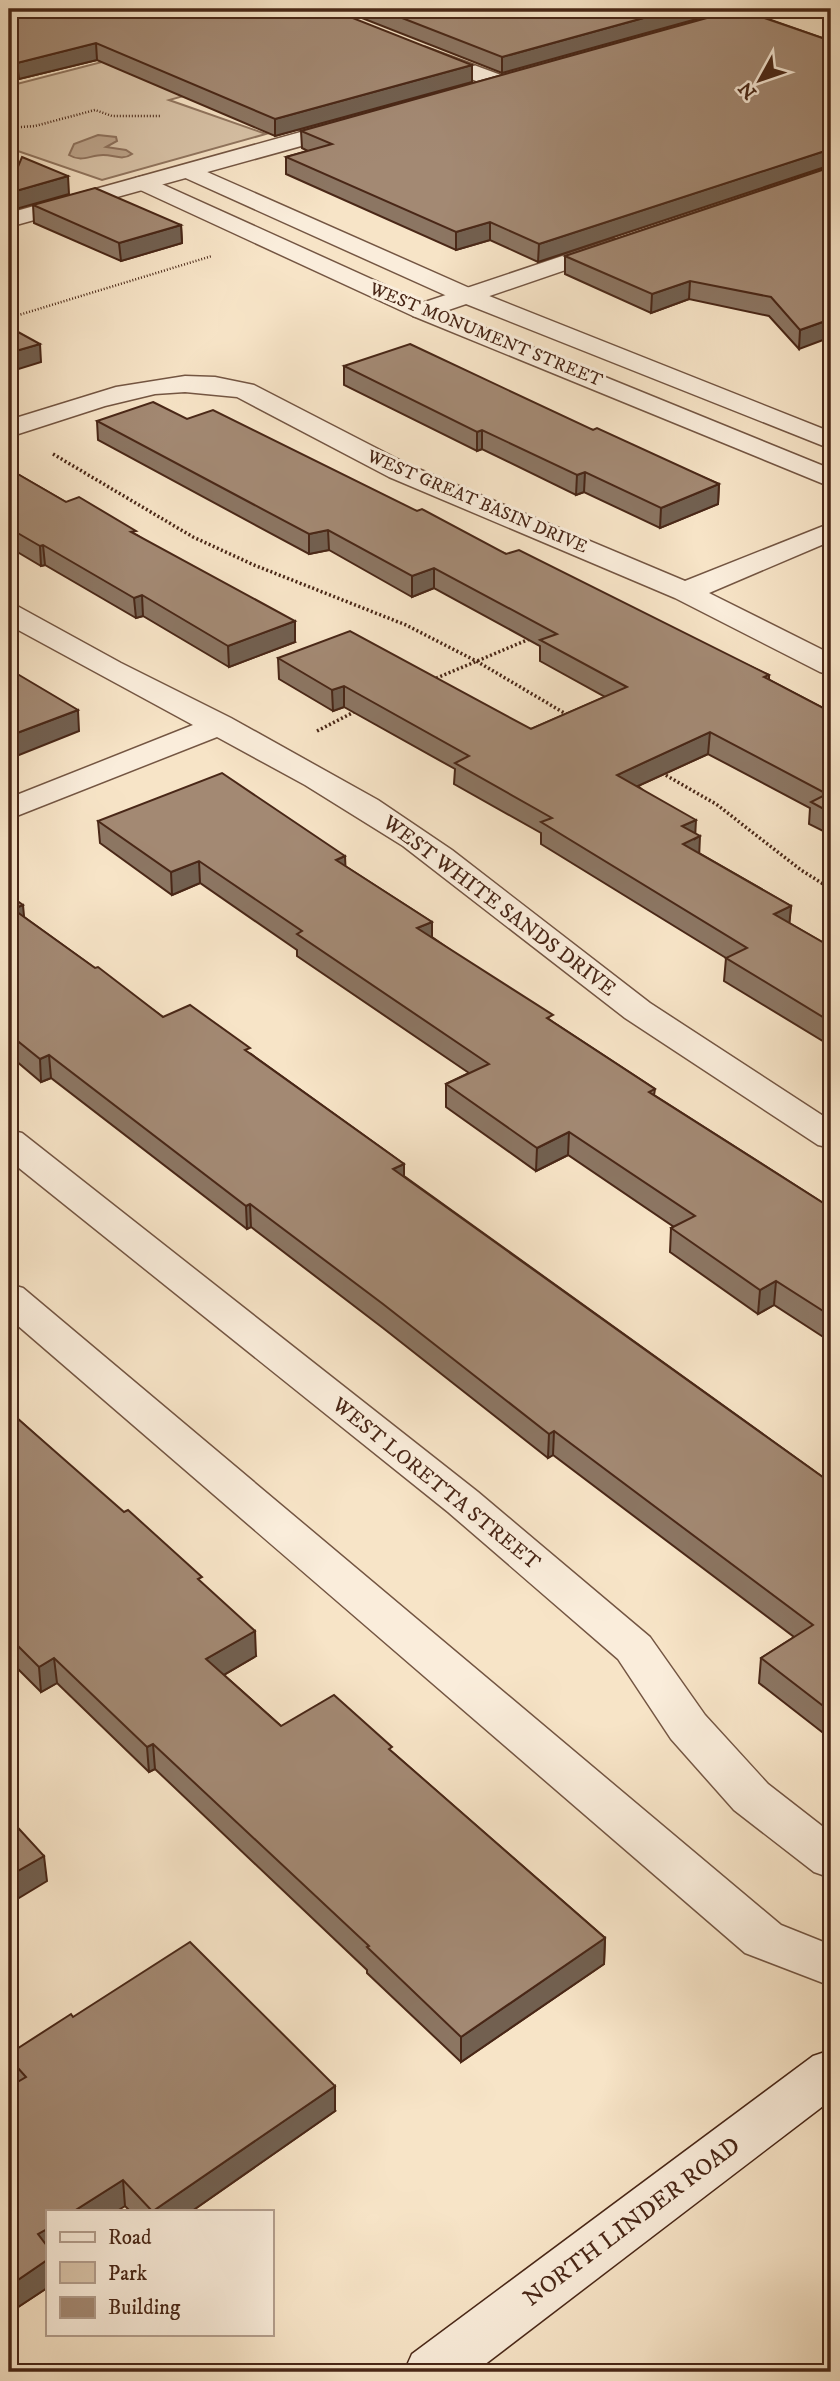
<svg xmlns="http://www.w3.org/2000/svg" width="840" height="2381" font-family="'IM FELL DW Pica',serif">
  <rect width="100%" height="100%" fill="#f7e4c7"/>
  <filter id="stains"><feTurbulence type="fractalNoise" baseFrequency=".00286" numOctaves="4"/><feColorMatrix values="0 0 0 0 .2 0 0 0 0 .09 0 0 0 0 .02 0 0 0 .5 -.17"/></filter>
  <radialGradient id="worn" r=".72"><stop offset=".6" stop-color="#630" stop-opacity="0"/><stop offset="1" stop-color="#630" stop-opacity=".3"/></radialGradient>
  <!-- green -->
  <polygon fill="#d9c4a9" stroke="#917660" stroke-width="2" points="179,42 255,76 169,100 266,134 102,180 9,148 9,86"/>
  <!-- water -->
  <path fill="#bca48b" stroke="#8e725d" stroke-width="2" d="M 98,135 L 116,137 L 117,141 L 106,147 L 126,150 L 132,154 C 122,161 115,155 103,155 C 90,155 82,163 69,155 L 74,144 Z"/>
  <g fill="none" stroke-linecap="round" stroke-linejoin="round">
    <!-- minor casing -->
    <g stroke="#745643" stroke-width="3">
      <g id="minor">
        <polygon points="425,47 509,78 512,83 509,88 493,88 418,57 415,53 418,49"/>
        <polygon points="351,118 359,120 362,125 359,130 9,227 9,213"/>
        <polygon points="613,239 621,241 625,246 621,251 431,316 422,318 413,316 410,311 413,306"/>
        <polygon points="185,376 215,377 254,385 409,465 685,581 831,523 831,541 709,593 831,654 831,675 820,672 675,598 389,477 237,397 185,392 155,394 105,406 9,437 9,420 116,387"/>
        <polygon points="9,604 19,607 121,663 231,718 378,800 452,850 650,1003 831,1121 831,1148 818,1145 625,1018 403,846 305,785 217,737 9,819 9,798 193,725 9,625"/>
        <polygon points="9,1130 22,1133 478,1492 650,1637 705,1715 768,1784 831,1833 831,1878 814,1872 734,1810 671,1739 618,1659 448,1512 9,1160"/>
        <polygon points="9,1284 23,1288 781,1925 831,1945 831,1986 745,1953 9,1318"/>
      </g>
    </g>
    <!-- tertiary casing -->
    <g stroke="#745643" stroke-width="3">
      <g id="tertiary">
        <polygon points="189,164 474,290 831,432 831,449 456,300 181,176 178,171 181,166"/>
        <polygon points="144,176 431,306 831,469 831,487 413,316 136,188 133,183 136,178"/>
      </g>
    </g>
    <!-- secondary casing -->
    <g stroke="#492717" stroke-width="3">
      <polygon id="secondary" points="831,2050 831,2100 475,2372 404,2372 412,2354 813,2056"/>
    </g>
    <!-- path-far2 -->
    <g stroke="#492717" stroke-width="2.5" stroke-dasharray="1 2" stroke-linecap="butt">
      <polyline points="9,128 35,126 95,110 112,116 161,116"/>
      <polyline points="9,318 212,256"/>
    </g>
    <!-- path-far1 -->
    <g stroke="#492717" stroke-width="3.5" stroke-dasharray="2 2.5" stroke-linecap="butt">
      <polyline points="53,454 193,537 254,565 406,625 478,662 571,717"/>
      <polyline points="432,680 534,637"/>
      <polyline points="317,731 356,711"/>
      <polyline points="662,773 716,804 801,870 828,887"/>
    </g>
    <!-- path -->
    <polyline stroke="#492717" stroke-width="4.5" stroke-dasharray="2 3.5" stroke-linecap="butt" points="825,885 831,889"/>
    <!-- minor -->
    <use href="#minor" fill="#faeddb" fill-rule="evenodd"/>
    <!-- tertiary -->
    <use href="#tertiary" fill="#faeddb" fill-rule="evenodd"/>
    <!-- secondary -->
    <use href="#secondary" fill="#faeddb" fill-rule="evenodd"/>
  </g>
  <!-- wall -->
  <g fill="#8c7663" stroke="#492717" stroke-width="2">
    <polygon points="339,9 709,9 704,17 502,73"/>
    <polygon points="726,9 781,9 757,15 831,41 831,165 538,262 490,240 456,250 286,174 286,157 308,151 302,148 301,131 721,14"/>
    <polygon points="9,14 472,82 275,136 97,60 19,79 9,75"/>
    <polygon points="831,167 799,349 769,316 689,299 651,313 565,274 565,256"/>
    <polygon points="33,205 181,225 182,243 121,261 34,223"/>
    <polygon points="344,366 593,430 719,484 718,504 660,528 584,492 576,495 482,449 477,451 344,385"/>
    <polygon points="187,419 506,554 769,675 769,680 831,712 831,835 809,824 810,808 708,754 638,786 695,834 699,853 791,906 789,923 831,947 831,1046 724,981 726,958 541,844 541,833 454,784 455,769 344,707 333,711 279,679 278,658 531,729 605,697 540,661 540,646 434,588 412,597 329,550 309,554 98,440 97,421"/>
    <polygon points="9,469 66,502 137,535 295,642 229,667 143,616 136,618 45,565 41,566 9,547"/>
    <polygon points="98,821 345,856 345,866 432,922 432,937 553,1022 655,1089 654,1095 831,1208 831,1342 774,1305 758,1314 670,1252 671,1228 674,1227 568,1155 536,1171 446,1107 446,1084 469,1073 297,956 297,950 200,883 172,895 100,843"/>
    <polygon points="9,895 24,917 163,1017 251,1054 404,1164 404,1176 831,1483 831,1739 759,1683 761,1658 794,1637 553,1455 548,1458 383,1328 251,1227 247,1229 51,1078 41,1082 9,1055"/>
    <polygon points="9,1411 202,1584 256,1656 224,1675 281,1726 392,1752 605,1938 604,1964 461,2062 367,1973 367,1970 155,1769 149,1772 57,1683 41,1692 9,1660"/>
    <polygon points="73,2017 335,2111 192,2211 130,2211 125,2206 47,2211 47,2288 9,2313 13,2085 10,2081 9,2054"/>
  </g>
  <!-- shaded-wall -->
  <g fill="#726050" stroke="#492717" stroke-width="2">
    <polygon points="676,9 709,9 704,17 502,73 502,57"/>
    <polygon points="732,9 781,9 731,23"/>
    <polygon points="96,43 97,60 19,79 17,63"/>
    <polygon points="472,65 472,82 275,136 275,119"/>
    <polygon points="831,149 831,165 538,262 539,244"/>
    <polygon points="68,176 69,194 9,211 9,193"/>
    <polygon points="490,222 490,240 456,250 456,232"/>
    <polygon points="181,225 182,243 121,261 119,243"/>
    <polygon points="690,281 689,299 651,313 652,294"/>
    <polygon points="831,319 831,337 799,349 800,330"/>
    <polygon points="40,344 41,362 9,372 9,353"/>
    <polygon points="482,430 482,449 477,451 477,432"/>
    <polygon points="585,472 584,492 576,495 577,475"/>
    <polygon points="719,484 718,504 660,528 661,508"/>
    <polygon points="328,530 329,550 309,554 309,534"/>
    <polygon points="43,545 45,565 41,566 40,546"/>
    <polygon points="434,568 434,588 412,597 412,576"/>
    <polygon points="142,595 143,616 136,618 134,598"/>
    <polygon points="295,621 295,642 229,667 228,646"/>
    <polygon points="344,686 344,707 333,711 332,690"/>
    <polygon points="78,710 79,731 9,759 9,736"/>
    <polygon points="710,732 708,754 616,796 617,775"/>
    <polygon points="696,820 695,839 700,836 699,859 683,847 682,826"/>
    <polygon points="345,856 346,878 336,860"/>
    <polygon points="199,861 200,883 172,895 171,872"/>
    <polygon points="23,905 25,927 13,909"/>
    <polygon points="791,906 789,928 774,914"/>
    <polygon points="432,922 432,944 417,928"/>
    <polygon points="49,1055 51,1078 41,1082 40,1059"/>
    <polygon points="569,1132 568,1155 536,1171 537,1148"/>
    <polygon points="404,1164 404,1187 393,1169"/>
    <polygon points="250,1204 251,1227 247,1229 246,1206"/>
    <polygon points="776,1281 774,1305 758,1314 760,1290"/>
    <polygon points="554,1431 553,1455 548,1458 549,1434"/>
    <polygon points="255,1631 256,1656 208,1684 206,1659"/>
    <polygon points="54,1658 57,1683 41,1692 39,1667"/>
    <polygon points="153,1744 155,1769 149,1772 147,1747"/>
    <polygon points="44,1856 47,1881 9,1904 9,1876"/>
    <polygon points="605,1938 604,1964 461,2062 461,2037"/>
    <polygon points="335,2086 335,2111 192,2211 153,2211"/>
    <polygon points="123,2180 125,2206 117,2211 74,2211"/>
    <polygon points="47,2229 47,2256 38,2234"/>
    <polygon points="47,2260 47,2288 9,2313 9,2286"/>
  </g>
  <!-- building -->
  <g fill="#a38973" stroke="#492717" stroke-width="2">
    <polygon points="23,9 330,9 472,65 275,119 96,43 17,63 9,59 9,14"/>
    <polygon points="379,9 676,9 502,57"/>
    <polygon points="726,9 738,9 831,41 831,149 539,244 490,222 456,232 286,157 332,144 301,131 721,14"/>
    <polygon points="22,157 68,176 9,193 9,188"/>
    <polygon points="831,167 831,319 800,330 771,297 690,281 652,294 565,256"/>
    <polygon points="95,188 181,225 119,243 33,205"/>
    <polygon points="9,327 40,344 9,353"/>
    <polygon points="410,344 593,430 597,428 719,484 661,508 585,472 577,475 482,430 477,432 344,366"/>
    <polygon points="153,402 187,419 213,410 417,511 422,509 506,554 519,550 769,675 764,677 831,712 831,813 811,802 827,794 710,732 617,775 696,820 682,826 700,836 683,844 791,906 774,914 831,947 831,1022 726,958 747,948 541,822 552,818 455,763 469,756 344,686 332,690 278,658 350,631 531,729 627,687 540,640 557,634 434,568 412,576 328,530 309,534 97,421"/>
    <polygon points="9,469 66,502 79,497 136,531 131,532 295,621 228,646 142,595 134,598 43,545 40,546 9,528"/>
    <polygon points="9,669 78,710 9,736"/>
    <polygon points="222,773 345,856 336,860 432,922 417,928 553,1015 547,1018 655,1089 649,1092 831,1208 831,1316 776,1281 760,1290 671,1228 695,1216 569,1132 537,1148 446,1084 489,1064 297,934 302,931 199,861 171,872 98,821"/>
    <polygon points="9,895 23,905 13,909 95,968 98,967 163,1017 190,1005 250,1048 245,1050 404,1164 393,1169 831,1483 831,1712 761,1658 813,1625 554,1431 549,1434 383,1304 250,1204 246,1206 49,1055 40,1059 9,1034"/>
    <polygon points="9,1411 124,1512 128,1510 202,1577 198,1579 255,1631 206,1659 281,1726 334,1695 392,1747 389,1749 605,1938 461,2037 367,1947 369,1946 153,1744 147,1747 54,1658 39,1667 9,1637"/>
    <polygon points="9,1818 44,1856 9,1876"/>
    <polygon points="190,1942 335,2086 153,2211 152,2211 123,2180 74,2211 47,2211 47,2229 38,2234 47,2246 47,2260 9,2286 9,2087 26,2077 9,2058 9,2054 71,2014 73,2017"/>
  </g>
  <g text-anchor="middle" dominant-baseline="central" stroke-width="6" stroke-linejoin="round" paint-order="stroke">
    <!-- far-street labels -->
    <g font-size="18" fill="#492717" stroke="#faeddb">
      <text transform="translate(486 335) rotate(22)">WEST MONUMENT STREET</text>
      <text transform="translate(477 502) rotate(23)">WEST GREAT BASIN DRIVE</text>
    </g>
    <!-- street labels -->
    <g font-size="21" fill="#492717" stroke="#faeddb">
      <text transform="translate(499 906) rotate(37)">WEST WHITE SANDS DRIVE</text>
      <text transform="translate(436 1484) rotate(39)">WEST LORETTA STREET</text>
    </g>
    <!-- near-street labels -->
    <g font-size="24" fill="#492717" stroke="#faeddb">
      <text transform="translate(632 2222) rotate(-37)">NORTH LINDER ROAD</text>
    </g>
  </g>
  <!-- margin -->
  <rect width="840" height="2381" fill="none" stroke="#f7e4c7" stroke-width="35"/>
  <rect x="10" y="10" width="819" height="2360" fill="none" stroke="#492717" stroke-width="3.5"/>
  <rect x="18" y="18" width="805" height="2346" fill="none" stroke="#492717" stroke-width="2"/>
  <!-- legend -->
  <rect x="46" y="2210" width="228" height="126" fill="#faeddb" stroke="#b39e8d" stroke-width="2"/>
  <rect x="60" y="2232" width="35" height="10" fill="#faeddb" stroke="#b39e8d" stroke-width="2"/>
  <text x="108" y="2244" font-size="21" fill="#492717">Road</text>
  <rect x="60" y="2262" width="35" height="21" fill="#d9c4a9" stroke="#b39e8d" stroke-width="2"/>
  <text x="108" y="2280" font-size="21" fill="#492717">Park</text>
  <rect x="60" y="2297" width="35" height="21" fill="#a38973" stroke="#b39e8d" stroke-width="2"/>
  <text x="108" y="2314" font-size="21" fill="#492717">Building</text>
  <!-- north arrow -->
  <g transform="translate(760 80) rotate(230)" stroke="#faeddb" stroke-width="5" paint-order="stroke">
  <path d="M0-5L12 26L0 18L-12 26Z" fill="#492717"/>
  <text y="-10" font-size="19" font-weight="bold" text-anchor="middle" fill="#492717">N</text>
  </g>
  <rect width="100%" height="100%" filter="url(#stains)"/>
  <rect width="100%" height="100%" fill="url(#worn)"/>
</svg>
